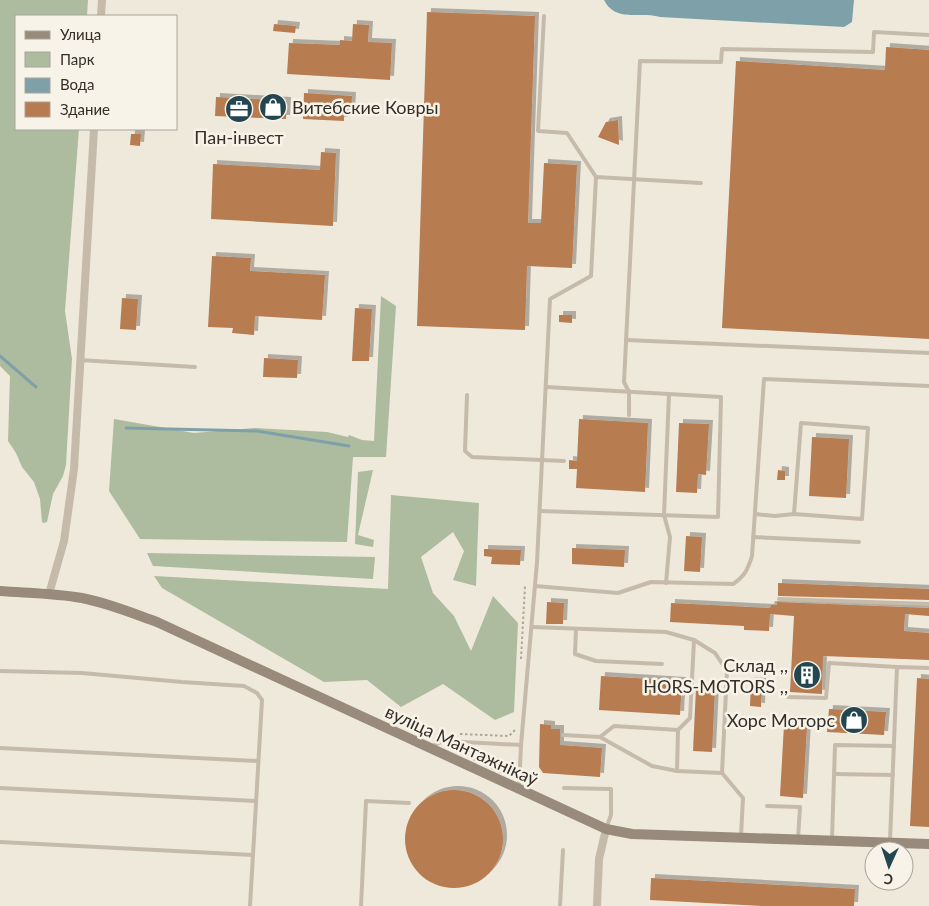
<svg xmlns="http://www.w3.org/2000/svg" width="929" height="906" font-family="Lato,sans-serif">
  <defs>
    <filter id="shadow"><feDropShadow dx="4" dy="-4" stdDeviation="0" flood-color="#0004"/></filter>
  </defs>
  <rect width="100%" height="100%" fill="#efe9dc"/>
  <!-- green -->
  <g fill="#adbc9e">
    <polygon points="0,0 88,0 87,16 16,16 16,129 79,129 65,311 72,359 66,465 63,476 53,494 47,522 44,523 42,522 40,499 34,482 22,467 16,453 8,441 10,376 0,366"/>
    <polygon points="381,296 396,306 386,457 353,457 347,542 140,539 109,491 114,419 194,433 255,428 327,432 348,437 349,435 362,440 374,441"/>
    <polygon points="373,470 358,535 374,540 373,547 355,544 358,472"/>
    <polygon points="391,495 479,503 476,586 453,580 464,551 453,532 421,557 433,593 454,616 471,651 493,596 518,623 514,712 495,720 443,684 401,707 367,680 324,682 162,588 154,576 388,589"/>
    <polygon points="147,553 375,557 373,579 153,566"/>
    <path d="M 454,749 C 472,750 498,751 511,767 L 510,771 L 507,774 L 502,774 L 452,750 Z"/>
  </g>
  <!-- water -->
  <path fill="#7ea0a9" d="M 604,0 L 854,0 L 852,22 L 844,27 L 660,17 C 639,11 616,23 604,0 Z"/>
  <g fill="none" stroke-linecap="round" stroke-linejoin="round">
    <!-- stream -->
    <g stroke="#7ea0a9" stroke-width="3">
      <polyline points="0,356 36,387"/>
      <polyline points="126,428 257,431 349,446"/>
    </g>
  </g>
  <!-- building -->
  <g fill="#b87b51" filter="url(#shadow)">
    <polygon points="427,12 535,16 528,223 541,223 544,163 577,165 572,268 527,266 525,330 417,326"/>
    <polygon points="274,24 296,26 295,33 273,31"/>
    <polygon points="353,24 369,25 368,42 392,43 390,80 287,74 289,43 340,45 340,40 352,41"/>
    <polygon points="886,47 929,50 929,339 722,328 736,61 885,70"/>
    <polygon points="304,93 352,96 351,115 344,115 344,121 303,119"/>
    <polygon points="216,97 287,101 286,119 215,116"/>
    <polygon points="618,120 619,145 598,137 606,122"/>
    <polygon points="131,134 141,134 140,146 130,145"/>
    <polygon points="321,152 336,153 333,226 211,219 213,164 320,170"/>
    <polygon points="212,256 251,258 250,271 325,275 322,320 255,316 254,335 232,333 233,328 208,327"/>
    <polygon points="122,298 138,299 136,330 120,329"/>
    <polygon points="355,308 372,309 369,361 352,361"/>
    <polygon points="559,315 572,315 572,323 559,322"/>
    <polygon points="264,358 298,360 297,378 263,377"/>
    <polygon points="579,419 648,423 645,492 576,488 577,469 569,469 569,460 577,461"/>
    <polygon points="679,423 709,424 706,475 698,474 697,493 676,492"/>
    <polygon points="812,437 849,439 846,498 809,496"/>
    <polygon points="778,470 785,471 785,480 777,480"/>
    <polygon points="686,536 702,537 700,572 684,571"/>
    <polygon points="572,548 625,550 624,567 572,564"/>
    <polygon points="484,549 521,550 520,565 491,564 492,557 484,556"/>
    <polygon points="778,583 929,589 929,600 778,596"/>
    <polygon points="547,602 564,603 563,624 546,624"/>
    <polygon points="777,602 929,608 929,616 905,614 904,631 929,633 929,660 823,656 822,694 790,692 794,616 770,614 769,631 744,630 744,626 670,622 671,603 770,608 771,605 777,605"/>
    <polygon points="601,676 682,681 680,715 599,710"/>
    <polygon points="917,678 929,679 929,827 910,826"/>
    <polygon points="751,681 762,682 761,707 750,706"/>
    <polygon points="696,688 715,689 712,752 693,751"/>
    <polygon points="829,709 886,712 884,735 827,732"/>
    <polygon points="540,724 551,725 551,729 560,729 560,745 602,748 600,777 543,773 539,767"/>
    <polygon points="784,725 807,726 803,798 780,796"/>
    <circle cx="454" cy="839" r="49"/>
    <polygon points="651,878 855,889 854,906 762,906 650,900"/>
  </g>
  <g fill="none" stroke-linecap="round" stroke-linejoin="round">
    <!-- path -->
    <g stroke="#b1a694" stroke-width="2" stroke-dasharray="2.5 2.5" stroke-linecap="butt">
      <polyline points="521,659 525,586"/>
      <polyline points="422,733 442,734"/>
      <polyline points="460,734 509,736 515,730"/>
    </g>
    <!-- lane -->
    <g stroke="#c6bbaa" stroke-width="4">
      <polyline points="596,177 701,183"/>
      <polyline points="626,340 929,353"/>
      <polyline points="79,360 195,367"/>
      <polyline points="467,395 465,451 472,457 564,461"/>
      <polyline points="629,415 629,392 624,382 640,61 721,62 722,49 873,52 874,32 929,35"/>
      <polyline points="540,511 718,517 721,397 546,387"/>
      <polyline points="755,514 775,516 794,514 862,519 868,428 801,423 794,514"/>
      <polyline points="753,537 859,542"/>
      <polyline points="666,583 670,537 664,515 669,394"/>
      <path d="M 535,586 L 618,593 L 651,582 L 733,584 C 745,576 748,569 752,556 L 764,379 L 929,386"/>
      <polyline points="779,599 929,604"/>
      <polyline points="532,627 666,632 694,640 715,653 727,671 722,773 677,771 652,766 600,737 563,735"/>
      <polyline points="576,629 575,654 596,661 662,664"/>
      <polyline points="0,671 82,673 182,682 244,686 257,693 262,700 250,906"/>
      <polyline points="788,697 826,698 829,663 897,667"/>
      <polyline points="600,737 614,726 678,730 690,718 694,640"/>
      <polyline points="432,746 444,741 521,745"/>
      <polyline points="0,748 258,761"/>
      <polyline points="677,771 678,730"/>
      <polyline points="722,773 743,798 741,836"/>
      <polyline points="835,774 893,775"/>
      <polyline points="0,788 256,801"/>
      <polyline points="519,788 521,745 537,562 550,299 591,276 596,177 567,133 538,131 544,16"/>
      <polyline points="564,788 611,789 611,815 606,829"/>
      <polyline points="767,806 800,807 798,839"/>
      <polyline points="832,839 835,745 894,746"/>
      <polyline points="890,841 897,667 929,668"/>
      <polyline points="0,842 253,855"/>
      <polyline points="361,906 366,801 409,803"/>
      <polyline points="560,906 563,850"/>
    </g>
    <!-- street -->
    <g stroke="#c6bbaa" stroke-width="8">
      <polyline points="101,16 102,0"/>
      <polyline points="49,594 64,541 74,469 94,129"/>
      <polyline points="597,906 599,859 606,829"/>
    </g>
    <!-- secondary -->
    <path stroke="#998b7b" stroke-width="10" d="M 0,591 C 27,593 55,593 82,598 C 108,603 132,613 157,622 L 606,829 L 632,834 L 929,844"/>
  </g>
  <!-- icons -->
  <defs>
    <g id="shop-disc" transform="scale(1.4375)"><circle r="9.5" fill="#234651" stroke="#f7f3e8"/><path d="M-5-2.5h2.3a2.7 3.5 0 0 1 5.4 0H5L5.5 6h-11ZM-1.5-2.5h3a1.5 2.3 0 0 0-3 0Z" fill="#fff"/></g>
    <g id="office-disc" transform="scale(1.4375)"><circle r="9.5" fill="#234651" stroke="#f7f3e8"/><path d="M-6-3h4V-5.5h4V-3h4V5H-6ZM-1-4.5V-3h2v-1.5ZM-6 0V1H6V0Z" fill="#fff"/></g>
    <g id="building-disc" transform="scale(1.4375)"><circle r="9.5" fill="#234651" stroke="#f7f3e8"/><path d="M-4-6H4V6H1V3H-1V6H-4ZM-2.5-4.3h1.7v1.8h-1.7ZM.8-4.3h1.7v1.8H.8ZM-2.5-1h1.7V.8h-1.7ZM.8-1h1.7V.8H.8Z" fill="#fff"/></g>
  </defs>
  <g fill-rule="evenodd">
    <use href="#shop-disc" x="273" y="107"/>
    <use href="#office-disc" x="239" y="109"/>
    <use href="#building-disc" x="807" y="675"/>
    <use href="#shop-disc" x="854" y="720"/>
  </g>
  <g text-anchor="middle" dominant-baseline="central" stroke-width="5" stroke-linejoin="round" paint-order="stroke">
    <!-- poi labels -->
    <g font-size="18" fill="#342e28" stroke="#f7f3e8" text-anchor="end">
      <text x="292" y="107" text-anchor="start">Витебские Ковры</text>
      <text x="239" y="137" text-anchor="middle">Пан-інвест</text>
      <text x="788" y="665">Склад ,,<tspan x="788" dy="21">HORS-MOTORS ,,</tspan></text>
      <text x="835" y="720">Хорс Моторс</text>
    </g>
    <!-- street labels -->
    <g font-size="18" fill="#342e28" stroke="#f7f3e8">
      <text transform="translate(462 745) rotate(25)">вуліца Мантажнікаў</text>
    </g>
  </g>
  <!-- legend -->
  <rect x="15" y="15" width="162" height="115" fill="#f7f3e8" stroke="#a9a49b"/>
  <rect x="25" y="31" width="25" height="8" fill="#998b7b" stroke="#a9a49b"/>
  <text x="60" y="40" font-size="15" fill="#342e28">Улица</text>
  <rect x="25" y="52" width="25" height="15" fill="#adbc9e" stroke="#a9a49b"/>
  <text x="60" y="65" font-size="15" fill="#342e28">Парк</text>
  <rect x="25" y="78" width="25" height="15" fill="#7ea0a9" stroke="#a9a49b"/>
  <text x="60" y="90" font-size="15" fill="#342e28">Вода</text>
  <rect x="25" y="102" width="25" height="15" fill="#b87b51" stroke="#a9a49b"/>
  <text x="60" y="115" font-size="15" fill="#342e28">Здание</text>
  <!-- north arrow -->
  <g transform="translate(889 866) rotate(183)"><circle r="24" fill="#f7f3e8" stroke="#a9a49b"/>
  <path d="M0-4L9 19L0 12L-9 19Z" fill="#234651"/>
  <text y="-8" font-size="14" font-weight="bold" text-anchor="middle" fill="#342e28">С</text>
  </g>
</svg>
